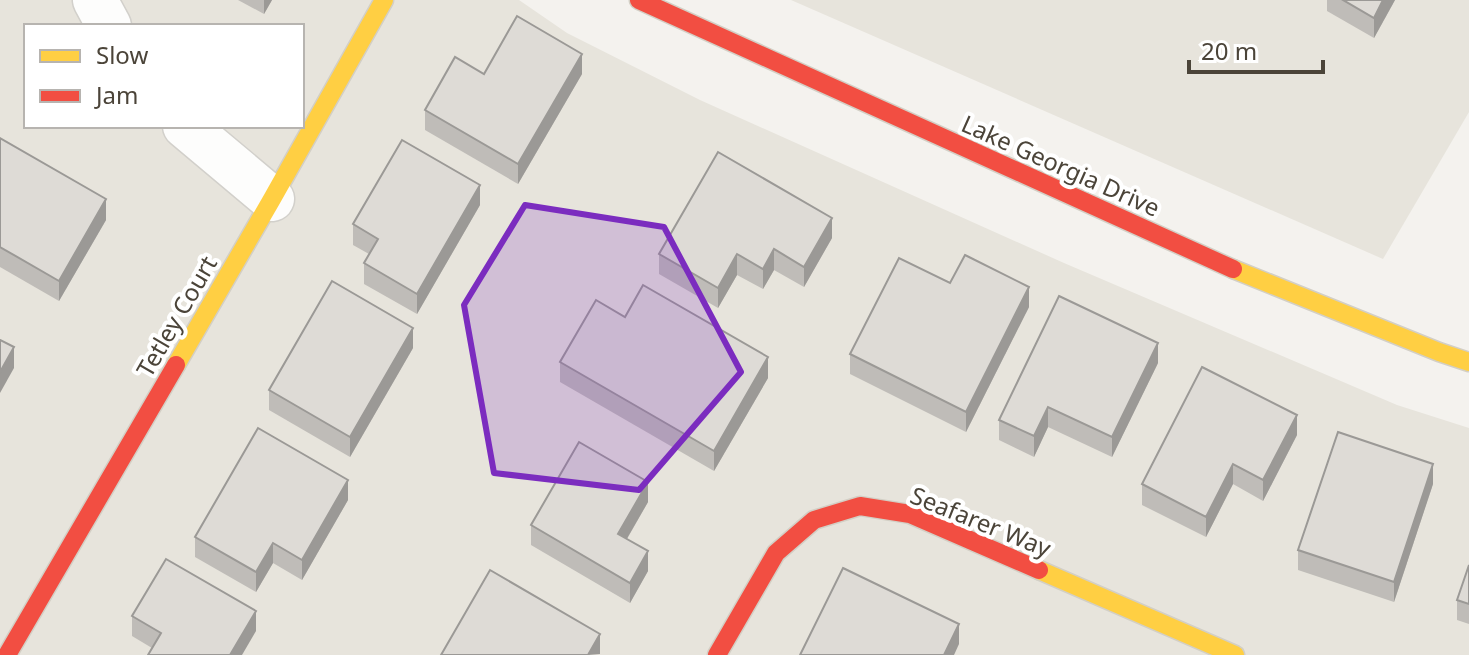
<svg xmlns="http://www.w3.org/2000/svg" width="1469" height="655" font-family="'Noto Sans',sans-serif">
  <rect width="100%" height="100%" fill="#f4f2ee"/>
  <!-- residential -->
  <g fill="#e7e4dc" fill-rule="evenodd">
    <path d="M 0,0 L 519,0 L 567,33 L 700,100 L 1064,263 L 1397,405 L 1469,428 L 1469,655 L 0,655 ZM 26,26 L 302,26 L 302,126 L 26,126 Z"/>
    <polygon points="791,0 1469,0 1469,112 1383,259"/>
  </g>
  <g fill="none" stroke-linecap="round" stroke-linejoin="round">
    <!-- street casing -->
    <g stroke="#d2d0cb" stroke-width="47">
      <g id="street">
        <polyline points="95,0 109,26"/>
        <polyline points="185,126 272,199"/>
      </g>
    </g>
    <!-- slow casing -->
    <g stroke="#d3cfc5" stroke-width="21">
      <g id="slow">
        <polyline points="1233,269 1439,352 1469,362"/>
        <polyline points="176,365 272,199 384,0"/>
        <polyline points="1039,570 1235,655"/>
      </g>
    </g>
    <!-- jam casing -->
    <g stroke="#d3cfc5" stroke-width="21">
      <g id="jam">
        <polyline points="639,0 1233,269"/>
        <polyline points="7,655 176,365"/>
        <polyline points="717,655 776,553 814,520 860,506 910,514 1039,570"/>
      </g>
    </g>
    <!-- street -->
    <use href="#street" stroke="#fdfdfc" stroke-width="44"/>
    <!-- slow -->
    <use href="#slow" stroke="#ffcf43" stroke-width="18"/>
    <!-- jam -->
    <use href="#jam" stroke="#f24e42" stroke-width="18"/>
  </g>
  <!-- wall -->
  <g fill="#bfbcb8">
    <polygon points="238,0 272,0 264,14"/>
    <polygon points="1327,0 1395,0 1374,38 1327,11"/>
    <polygon points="582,74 518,184 425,130 425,110"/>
    <polygon points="0,138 106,220 59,301 0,267"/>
    <polygon points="480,205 417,314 364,284 364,263 369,254 353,245 353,224"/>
    <polygon points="832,238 804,287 774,270 763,289 737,275 718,308 659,274 659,254"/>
    <polygon points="950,283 1029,307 966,432 850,374 850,354"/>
    <polygon points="413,348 350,457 269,410 269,390"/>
    <polygon points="560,362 768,378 714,471 560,382"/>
    <polygon points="1158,363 1112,457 1048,427 1034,457 999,440 999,420"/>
    <polygon points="1297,435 1263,501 1233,484 1206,537 1142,505 1142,484"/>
    <polygon points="1433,484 1394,602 1298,570 1298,550"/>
    <polygon points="348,500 302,580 273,563 256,592 195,557 195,537"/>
    <polygon points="648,502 627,539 648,571 630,603 531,545 531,525"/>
    <polygon points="1469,565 1469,624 1457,620 1457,600"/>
    <polygon points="132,616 256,631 152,648 132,636"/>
  </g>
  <!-- shaded-wall -->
  <g fill="#9b9996">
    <polygon points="264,0 272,0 264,14"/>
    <polygon points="1383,0 1395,0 1374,38 1374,18"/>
    <polygon points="582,54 582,74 518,184 518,164"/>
    <polygon points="480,185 480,205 417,314 417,294"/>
    <polygon points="106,199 106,220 59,301 59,281"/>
    <polygon points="832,218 832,238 804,287 804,267"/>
    <polygon points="774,249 774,270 763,289 763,269"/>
    <polygon points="737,254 737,275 718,308 718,288"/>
    <polygon points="1029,287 1029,307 966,432 966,412"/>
    <polygon points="413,328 413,348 350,457 350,437"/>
    <polygon points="1158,343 1158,363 1112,457 1112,437"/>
    <polygon points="14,347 14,368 0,393 0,372"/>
    <polygon points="768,357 768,378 714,471 714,451"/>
    <polygon points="1048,407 1048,427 1034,457 1034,436"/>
    <polygon points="1297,415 1297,435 1263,501 1263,480"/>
    <polygon points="1233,464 1233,484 1206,537 1206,517"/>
    <polygon points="1433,464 1433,484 1394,602 1394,582"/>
    <polygon points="348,480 348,500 302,580 302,560"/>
    <polygon points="648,482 648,502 618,554 618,534"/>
    <polygon points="273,543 273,563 256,592 256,572"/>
    <polygon points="648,551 648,571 630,603 630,583"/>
    <polygon points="256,611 256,631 242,655 230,655"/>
    <polygon points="959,624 959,644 954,655 944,655"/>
    <polygon points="600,634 600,654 588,655"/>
  </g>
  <!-- building -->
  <g fill="#dedbd6" stroke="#9b9996" stroke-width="2">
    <polygon points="1343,0 1383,0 1374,18"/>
    <polygon points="517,16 582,54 518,164 425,110 455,57 484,74"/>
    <polygon points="0,138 106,199 59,281 0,247"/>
    <polygon points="402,140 480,185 417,294 364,263 378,239 353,224"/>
    <polygon points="718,152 832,218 804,267 774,249 763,269 737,254 718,288 659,254"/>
    <polygon points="965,255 1029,287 966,412 850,354 899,258 950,283"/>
    <polygon points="332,281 413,328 350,437 269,390"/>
    <polygon points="643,285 768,357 714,451 560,362 596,300 625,317"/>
    <polygon points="1059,296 1158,343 1112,437 1048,407 1034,436 999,420"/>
    <polygon points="0,340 14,347 0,372"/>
    <polygon points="1202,367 1297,415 1263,480 1233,464 1206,517 1142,484"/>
    <polygon points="258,428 348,480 302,560 273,543 256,572 195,537"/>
    <polygon points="1338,432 1433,464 1394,582 1298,550"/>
    <polygon points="579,442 648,482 618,534 648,551 630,583 531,525"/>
    <polygon points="166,559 256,611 230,655 148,655 161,633 132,616"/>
    <polygon points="1469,565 1469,604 1457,600"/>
    <polygon points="843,568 959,624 944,655 800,655"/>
    <polygon points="490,570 600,634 588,655 441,655"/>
  </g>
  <!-- marked area -->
  <path fill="#7b2cbf" fill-opacity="0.2" stroke="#7b2cbf" stroke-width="6" stroke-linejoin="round" d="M 525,205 L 664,227 L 741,372 L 639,490 L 494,473 L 464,305 Z"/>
  <g text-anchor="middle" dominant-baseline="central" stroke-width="8" stroke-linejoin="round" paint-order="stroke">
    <!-- street labels -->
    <g font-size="24" fill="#4b4439" stroke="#fff">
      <text transform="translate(1061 165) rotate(24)">Lake Georgia Drive</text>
      <text transform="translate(176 316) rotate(-60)">Tetley Court</text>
      <text transform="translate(981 521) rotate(22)">Seafarer Way</text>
    </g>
  </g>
  <!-- legend -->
  <rect x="24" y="24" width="280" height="104" fill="#ffffff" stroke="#b7b4b0" stroke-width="2"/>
  <rect x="40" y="50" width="40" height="12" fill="#ffcf43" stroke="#b7b4b0" stroke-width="2"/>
  <text x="96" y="64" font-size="24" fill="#4b4439">Slow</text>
  <rect x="40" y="90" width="40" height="12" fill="#f24e42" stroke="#b7b4b0" stroke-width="2"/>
  <text x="96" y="104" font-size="24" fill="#4b4439">Jam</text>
  <!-- scale -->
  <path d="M1189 60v12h134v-12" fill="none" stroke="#4b4439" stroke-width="4"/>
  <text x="1201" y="60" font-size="24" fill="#4b4439" stroke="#ffffff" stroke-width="6" paint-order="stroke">20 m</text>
</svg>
